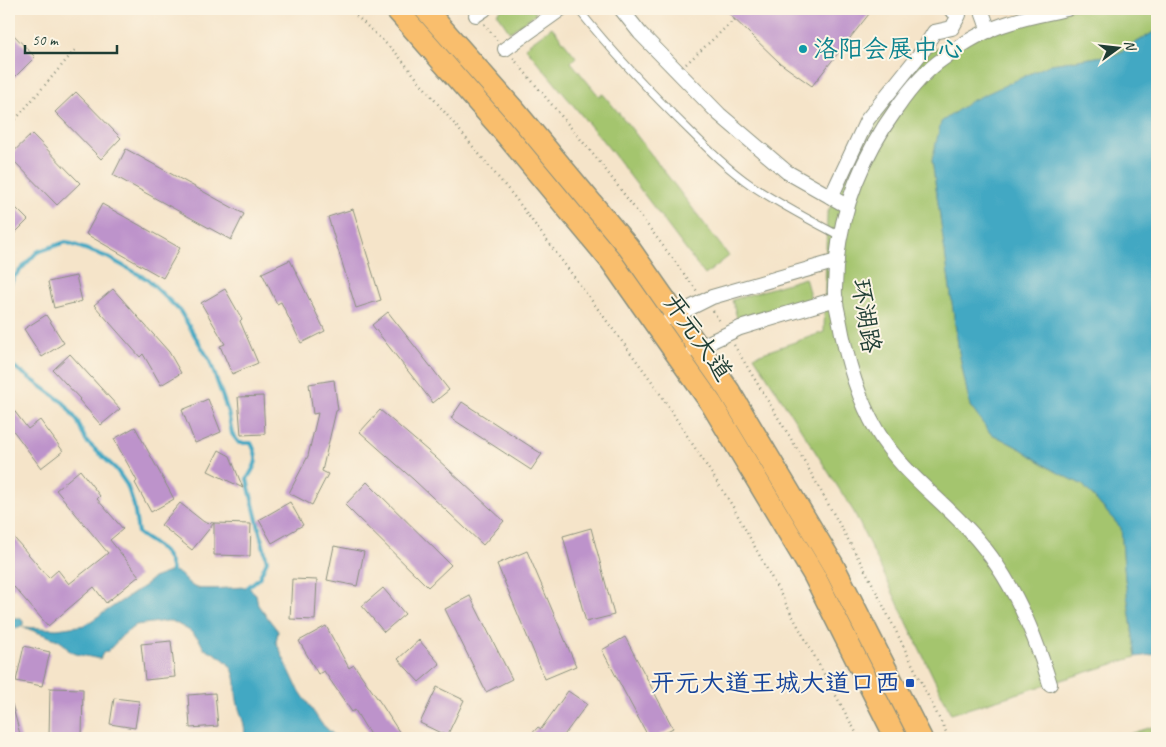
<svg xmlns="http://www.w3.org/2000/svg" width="1166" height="747" font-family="Caveat,'LXGW WenKai TC',sans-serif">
  <rect width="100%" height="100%" fill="#fcf5e5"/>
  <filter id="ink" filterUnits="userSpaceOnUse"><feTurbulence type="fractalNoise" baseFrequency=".02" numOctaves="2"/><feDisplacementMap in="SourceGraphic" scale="10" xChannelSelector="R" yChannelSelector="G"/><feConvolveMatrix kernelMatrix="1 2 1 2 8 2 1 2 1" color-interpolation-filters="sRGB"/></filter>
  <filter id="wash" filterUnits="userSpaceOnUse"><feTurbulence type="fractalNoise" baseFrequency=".0096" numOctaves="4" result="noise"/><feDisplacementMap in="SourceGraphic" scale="20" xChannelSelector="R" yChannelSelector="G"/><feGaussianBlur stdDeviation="1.12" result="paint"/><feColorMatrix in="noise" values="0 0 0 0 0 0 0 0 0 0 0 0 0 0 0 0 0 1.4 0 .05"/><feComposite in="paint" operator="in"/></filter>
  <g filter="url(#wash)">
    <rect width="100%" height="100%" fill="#f5e4c9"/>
    <!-- green -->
    <g fill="#a4c56e" stroke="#628151">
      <polygon points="502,9 533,9 536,14 510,32 497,13"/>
      <polygon points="1060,9 1157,9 1157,30 1117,54 1051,64 932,160 959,352 970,406 990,433 1021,449 1051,469 1083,485 1121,528 1125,579 1136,657 951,714 854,512 754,356 824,332 827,214 871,122 928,52 987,30"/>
      <polygon points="552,27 576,57 571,62 599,96 603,94 631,128 729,256 705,275 612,152 525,47"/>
      <polygon points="805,278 811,299 738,321 732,300"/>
      <polygon points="1155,726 1157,728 1157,738 1118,738"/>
    </g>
    <!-- water -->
    <g fill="#43a8c3" stroke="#31727c">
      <polygon points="1157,30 1157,654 1136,657 1125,579 1121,528 1083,485 1051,469 1021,449 990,433 970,406 959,352 932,160 941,122 971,101 1051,64 1117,54"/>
      <path d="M 172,571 C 182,572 185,582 194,587 C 202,591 236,587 248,587 L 256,594 L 258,605 L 278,631 L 276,642 L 297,687 L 321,723 L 337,738 L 244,738 C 247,724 239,714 237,700 C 235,693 237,684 235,677 C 232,663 217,653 204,649 L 199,639 L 190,631 L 172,621 L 166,621 L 136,625 L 123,635 L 108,651 L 103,653 L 100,659 L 76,654 L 69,651 L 65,645 L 58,640 L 23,627 L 57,629 L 85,625 L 144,586 L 153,578 Z"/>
      <polygon points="9,618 20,618 23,621 23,625 9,632"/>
    </g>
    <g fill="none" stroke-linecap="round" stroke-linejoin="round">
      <!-- stream -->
      <g stroke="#43a8c3" stroke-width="4">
        <path d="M 9,287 L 14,277 L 37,252 L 66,242 L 107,257 L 147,279 L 180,311 L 210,361 L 228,412 L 232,434 L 239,443 L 251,443 C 260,460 256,464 247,479 L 267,561 L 259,578 L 248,587"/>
        <path d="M 9,363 L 64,403 L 78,422 L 86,441 L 116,469 L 127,485 L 134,506 L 138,533 C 155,547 167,546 172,571"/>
      </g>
    </g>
    <g id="blocks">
      <!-- building -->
      <g fill="#bd93cb">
        <polygon points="724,9 873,9 812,86 780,63"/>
        <polygon points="9,30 35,57 14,78 9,73"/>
        <polygon points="76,92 121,138 101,159 55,112"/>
        <polygon points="32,134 80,183 57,205 9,156"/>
        <polygon points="126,149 244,214 231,240 113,175"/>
        <polygon points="9,201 28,220 9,239"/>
        <polygon points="102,204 180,248 163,278 86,234"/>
        <polygon points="353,209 381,300 356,308 328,217"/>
        <polygon points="290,260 325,331 301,343 281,302 277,304 262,273"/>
        <polygon points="76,276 82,301 54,308 48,282"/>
        <polygon points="113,289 169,352 181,373 161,385 143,354 140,357 94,305"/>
        <polygon points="225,289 242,319 240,321 258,363 232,374 220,346 225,344 201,303"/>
        <polygon points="388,312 449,390 433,403 372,325"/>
        <polygon points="46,315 64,343 42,357 24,329"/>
        <polygon points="70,354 120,409 101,425 79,400 80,399 53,370"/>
        <polygon points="334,380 338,410 336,411 322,471 328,474 312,505 289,493 308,456 318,413 313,414 309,384"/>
        <polygon points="263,396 265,434 241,435 238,397"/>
        <polygon points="208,399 221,432 195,443 182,410"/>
        <polygon points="462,402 542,454 531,470 451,418"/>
        <polygon points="9,404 28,429 40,420 63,451 41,468 9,425"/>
        <polygon points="380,410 435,457 504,521 483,545 414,480 360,432"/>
        <polygon points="135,427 174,499 151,512 135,483 137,481 114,439"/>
        <polygon points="219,450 230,456 243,488 208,471"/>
        <polygon points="80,470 100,496 97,499 123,529 110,540 139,576 106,603 94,587 48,626 14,587 9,592 9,532 49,578 58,570 69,584 108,553 56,490"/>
        <polygon points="367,482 451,565 428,587 345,505"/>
        <polygon points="290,502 303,525 272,543 259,520"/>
        <polygon points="180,503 204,522 214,523 192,550 161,525"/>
        <polygon points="214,523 251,524 250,556 214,555"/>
        <polygon points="591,528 614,615 586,622 563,536"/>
        <polygon points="334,546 364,552 357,586 327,580"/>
        <polygon points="527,551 576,666 545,679 497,564"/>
        <polygon points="292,579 317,580 315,620 290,619"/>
        <polygon points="383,588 405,614 384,632 362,606"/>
        <polygon points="470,596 512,679 486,692 445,609"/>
        <polygon points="326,626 349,668 354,665 382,705 403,738 372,738 355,710 352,712 324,671 318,674 299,641"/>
        <polygon points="625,637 673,728 654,738 649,738 602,650"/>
        <polygon points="419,640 440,664 419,682 398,659"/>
        <polygon points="171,641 175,677 145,680 141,644"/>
        <polygon points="24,646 50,652 42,686 16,681"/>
        <polygon points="437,687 464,700 447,736 420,723"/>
        <polygon points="50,688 83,689 82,738 49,738"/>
        <polygon points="568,691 587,704 562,738 528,738 538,727 541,729"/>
        <polygon points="215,693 218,726 190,728 188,695"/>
        <polygon points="114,698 139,701 135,728 110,724"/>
        <polygon points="9,704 12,704 21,738 9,738"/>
      </g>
    </g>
  </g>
  <g filter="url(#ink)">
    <use href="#blocks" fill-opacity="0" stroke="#8a907e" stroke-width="1"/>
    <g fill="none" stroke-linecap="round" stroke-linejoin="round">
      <!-- lane casing -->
      <g stroke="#8a907e" stroke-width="9">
        <path id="lane" d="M 578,9 C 613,53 651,93 691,132 C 709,150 729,170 751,185 C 779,204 810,220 840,236"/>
      </g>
      <!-- street casing -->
      <g stroke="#8a907e" stroke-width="16">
        <g id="street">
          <polyline points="621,9 640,33 719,114 787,172 847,206"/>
          <polyline points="981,9 989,31"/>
          <polyline points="476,15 485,9"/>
          <polyline points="505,49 561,9"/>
          <polyline points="831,197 867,120 924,49 934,32 952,28 959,15 950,9"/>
          <polyline points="670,318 712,297 837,261"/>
          <polyline points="693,350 740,328 836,299"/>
          <path d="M 1050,684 C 1032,625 1007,567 962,523 C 933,493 899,468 877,431 C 857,397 846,357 839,318 C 837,308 834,298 835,288 C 836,221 858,162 897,108 C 910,89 925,71 944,58 C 964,42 988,29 1012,22 C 1030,16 1049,13 1067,9"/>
        </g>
      </g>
      <!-- primary casing -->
      <g stroke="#8a907e" stroke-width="24">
        <g id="primary">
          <polyline points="396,9 498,125 611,261 711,403 814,575 896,738"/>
          <polyline points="425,9 515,111 629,248 729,391 833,565 921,738"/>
        </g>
      </g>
      <!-- path -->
      <g stroke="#8a907e" stroke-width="2.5" stroke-dasharray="1 4" stroke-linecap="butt">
        <polyline points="349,9 396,53 516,199 653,383 732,505 859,738"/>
        <polyline points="484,24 498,41"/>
        <polyline points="513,58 602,165 697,291"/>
        <polyline points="686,64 735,19"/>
        <polyline points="9,127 75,50"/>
        <polyline points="713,311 721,323"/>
        <polyline points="734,345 802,457 871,581 949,738"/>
      </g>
      <!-- lane -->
      <use href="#lane" stroke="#fff" stroke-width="7"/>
      <!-- street -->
      <use href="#street" stroke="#fff" stroke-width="14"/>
      <!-- primary -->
      <use href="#primary" stroke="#f9be6d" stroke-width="21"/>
    </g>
  </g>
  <!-- markers -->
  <circle fill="#0f9aa8" stroke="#fcf5e5" stroke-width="2" cx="803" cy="49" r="5"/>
  <rect fill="#1a4fb4" stroke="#fcf5e5" stroke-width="2" x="905" y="678" width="10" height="10" rx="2.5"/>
  <g text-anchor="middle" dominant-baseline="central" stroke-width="4" stroke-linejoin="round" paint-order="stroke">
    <!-- culture labels -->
    <g font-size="25" fill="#0d838f" stroke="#fcf5e5" text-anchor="start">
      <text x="813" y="49">洛阳会展中心</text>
    </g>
    <!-- street labels -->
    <g font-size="25" fill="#1f3d34" stroke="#fcf5e5">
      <text transform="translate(866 316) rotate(81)">环湖路</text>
      <text transform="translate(698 337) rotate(55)">开元大道</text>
    </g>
    <!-- transit labels -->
    <g font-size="25" fill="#164399" stroke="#fcf5e5" text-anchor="end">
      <text x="900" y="683">开元大道王城大道口西</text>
    </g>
  </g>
  <!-- margin -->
  <rect width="1166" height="747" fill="none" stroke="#fcf5e5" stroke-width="30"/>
  <!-- north arrow -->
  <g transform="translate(1118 48) rotate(75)" stroke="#fcf5e5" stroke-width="4" paint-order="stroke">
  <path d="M0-4L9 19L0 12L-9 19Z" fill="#1f3d34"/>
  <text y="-8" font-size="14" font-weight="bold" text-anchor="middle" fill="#1f3d34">N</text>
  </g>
  <!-- scale -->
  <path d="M25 45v8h92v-8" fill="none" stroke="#1f3d34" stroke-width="2.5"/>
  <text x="32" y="45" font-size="15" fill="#1f3d34" stroke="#fcf5e5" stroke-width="4" paint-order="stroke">50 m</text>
</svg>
